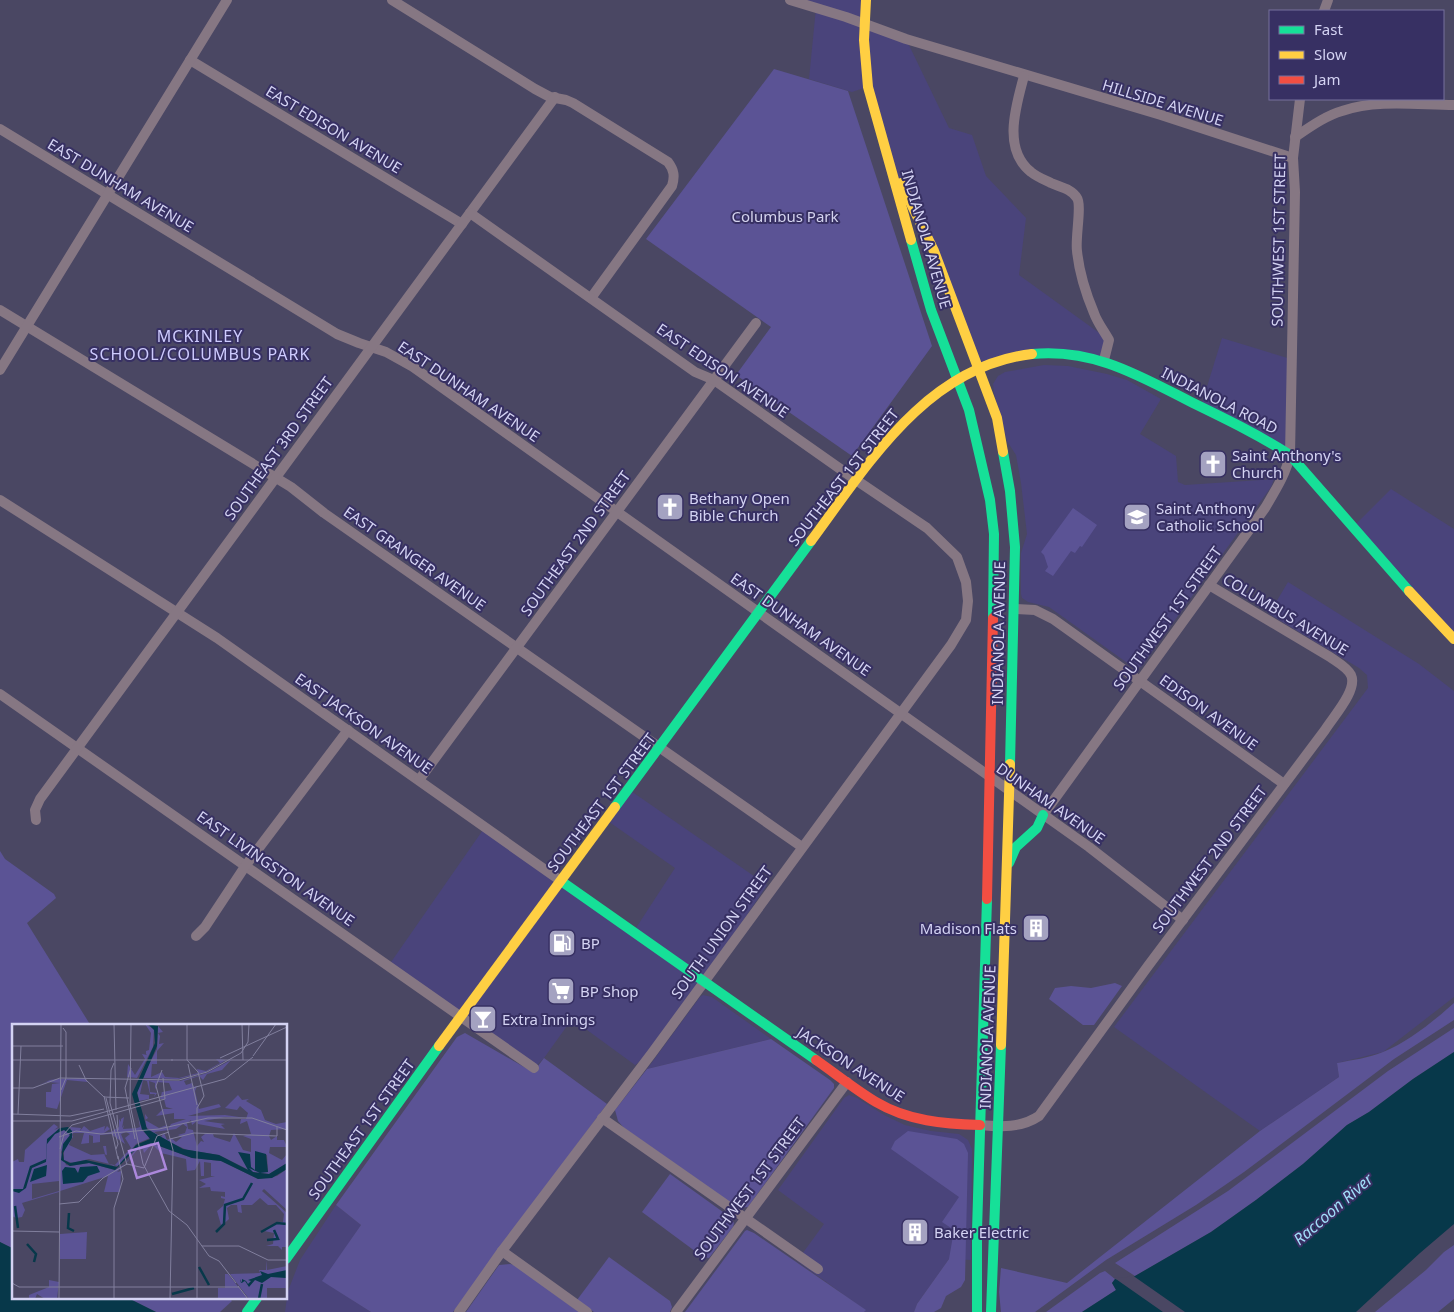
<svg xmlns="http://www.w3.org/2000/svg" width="1454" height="1312" font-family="'Noto Sans',sans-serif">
  <rect width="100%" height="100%" fill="#4a4763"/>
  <!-- built -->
  <g fill="#4a447b">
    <polygon points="790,0 866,0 864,24 906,39 949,128 972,135 986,176 1026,218 1019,275 1109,340 1104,360 1050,353 978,369 943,274 890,162 867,87 852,92 809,79 816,8"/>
    <polygon points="1222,338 1294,360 1290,455 1201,406"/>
    <polygon points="1044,365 1068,366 1107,374 1127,380 1161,399 1140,434 1176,456 1178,482 1185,485 1274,479 1271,487 1141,667 1133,667 1049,607 1028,602 1022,598 1021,594 1021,553 1027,534 1021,483 1016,455 1007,441 994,393 993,384 998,376 1005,372"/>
    <polygon points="1391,489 1454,529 1454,639 1354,526"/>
    <polygon points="1288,582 1419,664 1454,691 1454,997 1383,1052 1337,1063 1339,1077 1260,1131 1114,1027 1368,688 1367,675 1359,668 1269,614"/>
    <polygon points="628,789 767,885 703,981 652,1053 635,1065 572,1019 544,1058 534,1068 389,965 485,827 634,931 675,868 605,819"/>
    <polygon points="703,995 712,997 771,1039 647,1069 700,997"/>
    <polygon points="849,1095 857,1098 884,1115 905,1125 931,1131 959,1134 968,1140 972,1149 971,1260 949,1259 917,1304 914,1312 864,1312 865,1310 797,1261 824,1224 778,1190 844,1098"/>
    <polygon points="336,1205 361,1225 323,1281 371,1312 285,1312 288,1291 300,1260"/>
  </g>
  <!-- green -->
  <g fill="#5b5395">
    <polygon points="774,69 848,91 932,346 852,456 736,375 771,327 646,239"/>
    <polygon points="1073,508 1097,525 1082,547 1080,546 1075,553 1071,551 1053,576 1045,571 1048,567 1044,555 1041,552"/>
    <polygon points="0,851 5,859 54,894 56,898 27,923 91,1026 14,1026 14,1249 0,1242"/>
    <polygon points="1115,983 1122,986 1094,1025 1083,1025 1049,999 1055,988 1071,986 1091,988"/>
    <path d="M 1454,1003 L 1454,1020 L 1394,1059 L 1244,1172 L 1196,1205 L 1106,1260 L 1035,1312 L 1001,1312 L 999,1292 L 1001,1268 L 1067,1283 L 1260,1131 L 1339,1077 L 1337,1063 C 1352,1060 1369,1058 1383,1052 C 1407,1043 1435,1020 1454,1003 Z"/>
    <polygon points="1454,1028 1454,1052 1413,1079 1369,1112 1347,1125 1303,1164 1256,1200 1211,1232 1135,1276 1115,1263 1228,1191 1388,1071"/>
    <polygon points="465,1033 531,1071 535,1070 544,1058 607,1104 453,1312 371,1312 322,1281 361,1225 336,1205 457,1037"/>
    <polygon points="771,1039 830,1080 834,1084 834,1088 748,1207 738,1208 624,1128 618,1121 615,1110 647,1069"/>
    <polygon points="908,1131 957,1139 964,1144 968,1153 965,1280 961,1287 946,1296 941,1308 934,1312 914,1312 917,1304 949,1259 954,1230 942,1222 959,1197 891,1149 895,1141"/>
    <polygon points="670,1174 730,1217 734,1223 733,1227 709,1258 703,1257 642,1212"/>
    <polygon points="747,1230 754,1233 866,1310 864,1312 685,1312 745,1231"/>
    <polygon points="1454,1245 1454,1299 1438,1312 1375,1312 1426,1270 1444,1252"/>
    <polygon points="609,1257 670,1301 672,1307 670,1312 594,1312 577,1300"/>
    <polygon points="510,1264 515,1265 579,1312 466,1312 499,1265"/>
    <polygon points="1105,1271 1115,1279 1112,1283 1116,1290 1082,1312 1046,1312 1100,1273"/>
    <polygon points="128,1298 229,1298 232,1301 220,1312 156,1312"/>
  </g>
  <!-- water -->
  <g fill="#07384a">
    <polygon points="1454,1052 1454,1224 1420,1253 1356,1312 1082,1312 1116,1290 1112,1283 1115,1279 1125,1281 1135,1276 1211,1232 1256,1200 1303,1164 1347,1125 1369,1112 1413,1079"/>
    <polygon points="0,1242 14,1249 14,1298 128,1298 156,1312 0,1312"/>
  </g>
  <!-- pier -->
  <polygon fill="#4a4763" points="1132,1275 1185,1312 1163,1312 1113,1277 1125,1278"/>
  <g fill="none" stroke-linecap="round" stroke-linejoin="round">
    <!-- street -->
    <g stroke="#867783" stroke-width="10">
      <path d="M 392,0 L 535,89 L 550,97 L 566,100 L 573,103 L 668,162 C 674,170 675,176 672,186 L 591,298"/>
      <polyline points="790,0 846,17 906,39 1161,115 1293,158"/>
      <polyline points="1324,11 1328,0"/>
      <polyline points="190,60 462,224"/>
      <path d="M 1024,76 C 1016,106 1002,149 1031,172 C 1037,177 1045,180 1051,183 C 1060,187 1072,189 1077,198 C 1082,205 1075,239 1077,251 C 1079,271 1086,294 1094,313 C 1097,322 1104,331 1109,340 L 1104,360"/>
      <polyline points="0,129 337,334 359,343 386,352 413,367 1089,847 1183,920"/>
      <path d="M 1295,137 C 1310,127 1325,116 1342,111 C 1377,99 1418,105 1454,105"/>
      <polyline points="0,310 291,487 324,513 802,847"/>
      <polyline points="0,370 227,0"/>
      <polyline points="0,500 217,638 561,881"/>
      <polyline points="1014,609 1035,610 1053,619 1284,784"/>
      <polyline points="0,694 534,1068"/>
      <polyline points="419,780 756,323"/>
      <path d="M 1043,815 L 1265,508 C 1275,491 1286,474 1290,455 L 1295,192 L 1293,158 L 1300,99"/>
      <polyline points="36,820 35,810 40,799 555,97"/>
      <polyline points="196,936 205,927 246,865 348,730"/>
      <polyline points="602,1118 818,1269"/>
      <path d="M 980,1125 C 1001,1127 1021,1128 1039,1116 L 1148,966 L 1325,730 C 1333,717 1358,690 1351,675 C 1347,667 1337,662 1330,657 L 1209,585"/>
      <polyline points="502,1251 587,1312"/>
      <polyline points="459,1312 502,1251 652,1053 951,645 966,620 968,601 966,582 957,557 927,528 856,480 714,380 695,372 470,213"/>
      <polyline points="676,1312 847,1082"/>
    </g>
    <!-- fast -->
    <g stroke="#16e098" stroke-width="10">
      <polyline points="911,240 931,310 969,410 990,500 994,534 993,618"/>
      <path d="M 1032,354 C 1094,348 1140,376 1193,403 C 1226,419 1259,435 1290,455 L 1409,591"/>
      <polyline points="1003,452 1010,491 1015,547 1010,764"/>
      <polyline points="615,807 811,541"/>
      <polyline points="1009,863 1016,847 1037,828 1043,815"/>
      <polyline points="561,881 816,1060"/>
      <polyline points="286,1259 439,1046"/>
      <polyline points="247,1312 257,1298"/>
      <polyline points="977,1312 977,1231 987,899"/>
      <polyline points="991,1312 1001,1045"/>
    </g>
    <!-- slow -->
    <g stroke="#ffcf43" stroke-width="10">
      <polyline points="866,0 864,40 868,87 911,240"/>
      <polyline points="901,183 934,251 997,418 1003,452"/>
      <path d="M 811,541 C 868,464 927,366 1032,354"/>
      <polyline points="1409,591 1454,639"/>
      <polyline points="1001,1045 1010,764"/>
      <polyline points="439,1046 615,807"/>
    </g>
    <!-- jam -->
    <g stroke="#f24e42" stroke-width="10">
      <polyline points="987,899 993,618"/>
      <path d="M 816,1060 C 836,1074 856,1090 876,1102 C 908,1121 944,1124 980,1125"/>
    </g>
  </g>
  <!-- icons -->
  <defs>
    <g id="church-square" transform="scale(1.4375)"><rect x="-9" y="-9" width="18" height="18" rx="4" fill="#a4a2c1" stroke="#373063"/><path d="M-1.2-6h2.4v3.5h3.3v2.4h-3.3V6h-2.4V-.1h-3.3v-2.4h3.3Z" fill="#fff"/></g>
    <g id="school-square" transform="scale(1.4375)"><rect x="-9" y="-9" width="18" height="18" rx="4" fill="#a4a2c1" stroke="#373063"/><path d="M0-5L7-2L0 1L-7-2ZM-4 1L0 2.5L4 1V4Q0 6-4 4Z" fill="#fff"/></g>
    <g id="building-square" transform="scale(1.4375)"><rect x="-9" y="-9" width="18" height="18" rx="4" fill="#a4a2c1" stroke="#373063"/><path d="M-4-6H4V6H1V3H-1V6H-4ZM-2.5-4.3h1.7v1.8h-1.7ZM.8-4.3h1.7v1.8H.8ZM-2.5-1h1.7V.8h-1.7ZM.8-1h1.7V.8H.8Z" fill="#fff"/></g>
    <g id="fuel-square" transform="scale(1.4375)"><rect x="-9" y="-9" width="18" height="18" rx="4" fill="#a4a2c1" stroke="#373063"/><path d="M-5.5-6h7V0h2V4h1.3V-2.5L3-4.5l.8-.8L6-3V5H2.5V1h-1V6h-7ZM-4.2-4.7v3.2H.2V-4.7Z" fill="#fff"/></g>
    <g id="supermarket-square" transform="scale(1.4375)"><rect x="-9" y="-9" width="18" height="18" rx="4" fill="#a4a2c1" stroke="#373063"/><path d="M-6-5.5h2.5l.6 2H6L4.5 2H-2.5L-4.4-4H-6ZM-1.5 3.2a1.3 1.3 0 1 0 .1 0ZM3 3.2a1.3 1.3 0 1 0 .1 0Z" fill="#fff"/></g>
    <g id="bar-square" transform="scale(1.4375)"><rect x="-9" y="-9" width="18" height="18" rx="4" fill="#a4a2c1" stroke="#373063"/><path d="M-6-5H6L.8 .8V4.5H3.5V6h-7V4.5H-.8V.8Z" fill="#fff"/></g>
  </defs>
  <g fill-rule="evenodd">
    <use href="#church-square" x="1213" y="464"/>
    <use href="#church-square" x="670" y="507"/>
    <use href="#school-square" x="1137" y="517"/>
    <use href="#building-square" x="1036" y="928"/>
    <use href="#fuel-square" x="562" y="943"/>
    <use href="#supermarket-square" x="561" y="991"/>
    <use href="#bar-square" x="483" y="1019"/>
    <use href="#building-square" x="915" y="1232"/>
  </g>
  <g text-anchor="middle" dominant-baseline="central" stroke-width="4" stroke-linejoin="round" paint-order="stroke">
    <!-- street labels -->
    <g font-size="15" fill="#d4d3f3" stroke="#373063">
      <text transform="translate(1163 102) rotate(17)">HILLSIDE AVENUE</text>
      <text transform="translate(334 129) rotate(31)">EAST EDISON AVENUE</text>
      <text transform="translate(121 185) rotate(31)">EAST DUNHAM AVENUE</text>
      <text transform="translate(927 239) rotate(74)">INDIANOLA AVENUE</text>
      <text transform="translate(1278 240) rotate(-89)">SOUTHWEST 1ST STREET</text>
      <text transform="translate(723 370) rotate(34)">EAST EDISON AVENUE</text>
      <text transform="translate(469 391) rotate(34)">EAST DUNHAM AVENUE</text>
      <text transform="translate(1220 400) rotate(27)">INDIANOLA ROAD</text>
      <text transform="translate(278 448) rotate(-54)">SOUTHEAST 3RD STREET</text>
      <text transform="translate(843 477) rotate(-52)">SOUTHEAST 1ST STREET</text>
      <text transform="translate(575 543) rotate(-54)">SOUTHEAST 2ND STREET</text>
      <text transform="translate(415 558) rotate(35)">EAST GRANGER AVENUE</text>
      <text transform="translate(1286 614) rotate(31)">COLUMBUS AVENUE</text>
      <text transform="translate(1167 618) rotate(-54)">SOUTHWEST 1ST STREET</text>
      <text transform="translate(801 624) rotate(35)">EAST DUNHAM AVENUE</text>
      <text transform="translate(998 633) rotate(-89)">INDIANOLA AVENUE</text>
      <text transform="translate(1209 712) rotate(36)">EDISON AVENUE</text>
      <text transform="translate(364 723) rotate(35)">EAST JACKSON AVENUE</text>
      <text transform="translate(601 802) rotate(-53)">SOUTHEAST 1ST STREET</text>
      <text transform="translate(1051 803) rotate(35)">DUNHAM AVENUE</text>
      <text transform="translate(1209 859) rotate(-53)">SOUTHWEST 2ND STREET</text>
      <text transform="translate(276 868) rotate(35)">EAST LIVINGSTON AVENUE</text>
      <text transform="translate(721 932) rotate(-54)">SOUTH UNION STREET</text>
      <text transform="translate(987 1037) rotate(-88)">INDIANOLA AVENUE</text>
      <text transform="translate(851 1064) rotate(33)">JACKSON AVENUE</text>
      <text transform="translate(361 1129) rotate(-54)">SOUTHEAST 1ST STREET</text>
      <text transform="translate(749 1188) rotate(-53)">SOUTHWEST 1ST STREET</text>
    </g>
    <!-- park labels -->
    <g font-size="15" fill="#d4d3ee" stroke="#373063">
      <text x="785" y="216">Columbus Park</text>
    </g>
    <!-- poi labels -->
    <g font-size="15" fill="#d4d3f3" stroke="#373063" text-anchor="start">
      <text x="1232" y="455">Saint Anthony's<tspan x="1232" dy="17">Church</tspan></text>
      <text x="689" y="498">Bethany Open<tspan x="689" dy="17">Bible Church</tspan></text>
      <text x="1156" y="508">Saint Anthony<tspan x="1156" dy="17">Catholic School</tspan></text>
      <text x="1017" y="928" text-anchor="end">Madison Flats</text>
      <text x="581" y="943">BP</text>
      <text x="580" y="991">BP Shop</text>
      <text x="502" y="1019">Extra Innings</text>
      <text x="934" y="1232">Baker Electric</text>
    </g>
    <!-- neighbourhood labels -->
    <g font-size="16" letter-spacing="1" fill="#cecbfe" stroke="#373063">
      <text x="200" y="336">MCKINLEY<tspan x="200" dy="18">SCHOOL/COLUMBUS PARK</tspan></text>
    </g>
    <!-- water labels -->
    <g font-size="16" font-style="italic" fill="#a0ddf8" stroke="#373063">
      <text transform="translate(1333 1209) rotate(-41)">Raccoon River</text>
    </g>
  </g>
  <!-- overview -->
  <g transform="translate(12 1024)">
    <rect width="275" height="275" fill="#4a4763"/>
    <path d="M 133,0 L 142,5 L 141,23 L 125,54 L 115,53 L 116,40 L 123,51 L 133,35 L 130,30 L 135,31 L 134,30 L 134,22 L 134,27 L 137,26 L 139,9 ZM 146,2 L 151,8 L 146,9 L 148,12 L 147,20 L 152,19 L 145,27 L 145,40 L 140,40 L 139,53 L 150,48 L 153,53 L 167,54 L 186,49 L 185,45 L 194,47 L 208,39 L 204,35 L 214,36 L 194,48 L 166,55 L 130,54 L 145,25 ZM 219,36 L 210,46 L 195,50 L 191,56 L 187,52 L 172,57 L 174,61 L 180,59 L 182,63 L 185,62 L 183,67 L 187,85 L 207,80 L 209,83 L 176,92 L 213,91 L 234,94 L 213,93 L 192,97 L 213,100 L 209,101 L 213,105 L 186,100 L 185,97 L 180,101 L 179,96 L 175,99 L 176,105 L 181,106 L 185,122 L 189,117 L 192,118 L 189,113 L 193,110 L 201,110 L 202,113 L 218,118 L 222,109 L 231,126 L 239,128 L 239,115 L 231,112 L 239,110 L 235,97 L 228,100 L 229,95 L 234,95 L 236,89 L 228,82 L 225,86 L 213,84 L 226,71 L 230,76 L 237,75 L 234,77 L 249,86 L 253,96 L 264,100 L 275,98 L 275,105 L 259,106 L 257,112 L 259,116 L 265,112 L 265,116 L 272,116 L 275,123 L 258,123 L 257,129 L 270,136 L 275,130 L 275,139 L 257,150 L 241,148 L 207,131 L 175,126 L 148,114 L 134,103 L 133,90 L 136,94 L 133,96 L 147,104 L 155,101 L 156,105 L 159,100 L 174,95 L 162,95 L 162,89 L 144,92 L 151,85 L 161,85 L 154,83 L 152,75 L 148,75 L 150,68 L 146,69 L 160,66 L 157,59 L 145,58 L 144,64 L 143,65 L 143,59 L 137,57 L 138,68 L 145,69 L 142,73 L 143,70 L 138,70 L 135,57 L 131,56 L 128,70 L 137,71 L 137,75 L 127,77 L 125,67 L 129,56 L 168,57 L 195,49 ZM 171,100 L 175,103 L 173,109 L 166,111 L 170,113 L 164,118 L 159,114 L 155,116 L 152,109 L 149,113 L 142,108 L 164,105 ZM 243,128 L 255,131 L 256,148 L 243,146 ZM 73,54 L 76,58 L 55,56 L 45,85 L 34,83 L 34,68 L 39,68 L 40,60 L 48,59 L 35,58 L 20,65 L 38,56 L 45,55 ZM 126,92 L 130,106 L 138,114 L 124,120 L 106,142 L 77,135 L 60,139 L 52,136 L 52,125 L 61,113 L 58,103 L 69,104 L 68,107 L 72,102 L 78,107 L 93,102 L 92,107 L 95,102 L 98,105 L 92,109 L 99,108 L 107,103 L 107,95 L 109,98 L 109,95 L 112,93 L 110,104 L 112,101 L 111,105 L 125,104 L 128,103 ZM 114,108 L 118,110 L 113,114 L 119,124 L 102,142 L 97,140 L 92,130 L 95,131 L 94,122 L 91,122 L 93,130 L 79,131 L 57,121 L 61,109 L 72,109 L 69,120 L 77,119 L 77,111 L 81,112 L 81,119 L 88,118 L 88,111 L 99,110 L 113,120 L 109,110 ZM 42,100 L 46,103 L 42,106 L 47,104 L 43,109 L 55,105 L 58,111 L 49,128 L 54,141 L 58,142 L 77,139 L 103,146 L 113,140 L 125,124 L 139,119 L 180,134 L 209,137 L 246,155 L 265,152 L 275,145 L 275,186 L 252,165 L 250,167 L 275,189 L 275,223 L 270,223 L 270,226 L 266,222 L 254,222 L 261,220 L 262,209 L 252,207 L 265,198 L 271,198 L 272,190 L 264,181 L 256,181 L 248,174 L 240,181 L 229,181 L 230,189 L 226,188 L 225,181 L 219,181 L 215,184 L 217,195 L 205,206 L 209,201 L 205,187 L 211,182 L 213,175 L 209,174 L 209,172 L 213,173 L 213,168 L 199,167 L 198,163 L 187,164 L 194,160 L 187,156 L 203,152 L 199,152 L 199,139 L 192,138 L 192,152 L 189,152 L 188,137 L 183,146 L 175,147 L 174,135 L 149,129 L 140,120 L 132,129 L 131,125 L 125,126 L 116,137 L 105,148 L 109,147 L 108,168 L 92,168 L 96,152 L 48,167 L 47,157 L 20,160 L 20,175 L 47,167 L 47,168 L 10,179 L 13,186 L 10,193 L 4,194 L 0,192 L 0,138 L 6,135 L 7,138 L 12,138 L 13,126 ZM 75,208 L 74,235 L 48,235 L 48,210 ZM 255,236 L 255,246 L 275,242 L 275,264 L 255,264 L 255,275 L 237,275 L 218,250 L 248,249 L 247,246 L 254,246 ZM 213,250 L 216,250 L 236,275 L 206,275 L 206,264 L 213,264 ZM 37,256 L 47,258 L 45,275 L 33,275 L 25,270 L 23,275 L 17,275 L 17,271 L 37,263 Z" fill="#5b5395" fill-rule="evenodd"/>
    <path d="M 136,0 L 146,2 L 145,22 L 125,69 L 135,105 L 171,125 L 207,131 L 236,146 L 226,128 L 238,130 L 239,143 L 243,146 L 243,127 L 254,130 L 256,148 L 248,149 L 237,144 L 241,148 L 257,150 L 275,139 L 275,145 L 260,154 L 246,155 L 209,137 L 180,134 L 139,119 L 126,123 L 103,146 L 77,139 L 58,142 L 49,136 L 51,120 L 58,111 L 52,106 L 43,110 L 35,120 L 34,138 L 20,144 L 14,164 L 7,169 L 0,167 L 0,165 L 11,165 L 18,142 L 34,135 L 35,115 L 48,104 L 56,103 L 60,107 L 60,114 L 51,129 L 52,136 L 58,139 L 74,136 L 105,143 L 124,121 L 138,115 L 130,105 L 120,70 L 143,19 L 142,6 ZM 35,141 L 34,152 L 18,158 L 22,145 ZM 85,142 L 88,148 L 76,152 L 71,158 L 51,160 L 50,147 L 53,143 L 63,144 L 66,149 L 68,143 ZM 275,246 L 274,254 L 259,253 L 250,259 L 243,256 L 237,263 L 233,257 L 229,259 L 228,255 L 224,258 L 228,255 L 230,259 L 230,255 L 234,257 L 236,260 L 239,257 L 236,256 L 250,251 L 248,247 L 256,250 Z" fill="#07384a"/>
    <path fill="none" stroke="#07384a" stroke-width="2.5" d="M 3,182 L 6,204M 57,189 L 56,204 L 62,207M 204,208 L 212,200 L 213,181 L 231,175 L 240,159M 249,208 L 265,199 L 275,200M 255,216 L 266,215 L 262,206M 15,220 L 24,230 L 22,238M 187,243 L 197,261M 160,270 L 182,264M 247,275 L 250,260"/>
    <path fill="none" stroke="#817f9d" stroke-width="1" d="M 102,0 L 104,86M 119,0 L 118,81 L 131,140 L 157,187 L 175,201 L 197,232 L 207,237 L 224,259M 175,0 L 175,36 L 186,48 L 192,72 L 185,84 L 185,275M 230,0 L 231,36M 0,22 L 51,22M 241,32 L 264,0M 208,34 L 275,3M 0,36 L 161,36M 159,36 L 275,36M 102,39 L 99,46 L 98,79 L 115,141M 176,40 L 185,81M 67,41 L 74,56 L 92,73 L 117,74M 119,44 L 113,64 L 123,115M 150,46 L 144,62 L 161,126 L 158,275M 0,64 L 21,64 L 48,54 L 167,56 L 195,48 L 229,29 L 236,18 L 237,0M 49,66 L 54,54 L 54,8 L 51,4M 92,72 L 106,135M 94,74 L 106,120 L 104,125M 0,90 L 58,92 L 92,85M 6,90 L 9,22M 105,91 L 106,106M 0,97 L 60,97 L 213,55 L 241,33M 47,113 L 64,107 L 89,110 L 147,105 L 196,94 L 240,94 L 275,106M 158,115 L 182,109 L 265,112 L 265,103M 48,125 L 52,110 L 60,101 L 153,75 L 151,54M 47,180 L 67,178 L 91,154 L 115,140 L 132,144 L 145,112 L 157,108M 0,207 L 47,208M 190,222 L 227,222 L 256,236 L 275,236M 0,259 L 7,263 L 227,263M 226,262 L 236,275M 47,275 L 49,0M 102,275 L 102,184 L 111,155 L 106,132"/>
    <path fill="#ac88dc" fill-opacity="0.15" stroke="#ac88dc" stroke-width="2.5" d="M 146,119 L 154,145 L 125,154 L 117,127 Z"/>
    <rect width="275" height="275" fill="none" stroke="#d4d3f3" stroke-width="2.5"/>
  </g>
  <!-- legend -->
  <rect x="1269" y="10" width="175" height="90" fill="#373063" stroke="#76719d"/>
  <rect x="1279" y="26" width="25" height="8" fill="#16e098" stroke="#76719d"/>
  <text x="1314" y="35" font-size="15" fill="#d4d3f3">Fast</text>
  <rect x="1279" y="51" width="25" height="8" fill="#ffcf43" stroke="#76719d"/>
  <text x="1314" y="60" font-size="15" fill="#d4d3f3">Slow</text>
  <rect x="1279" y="76" width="25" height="8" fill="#f24e42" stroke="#76719d"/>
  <text x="1314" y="85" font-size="15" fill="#d4d3f3">Jam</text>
</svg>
